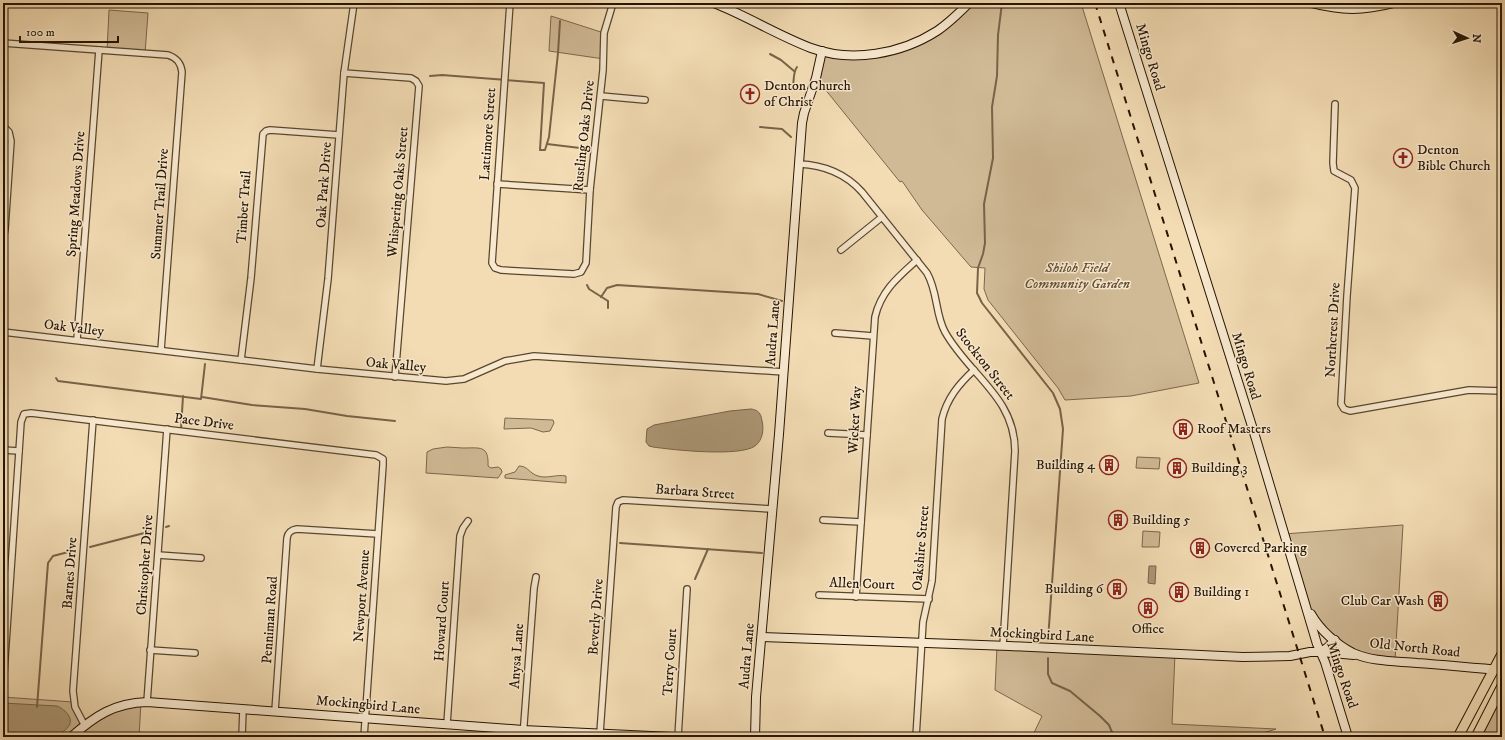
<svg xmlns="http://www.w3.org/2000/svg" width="1505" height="740" font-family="'IM FELL DW Pica',serif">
  <rect width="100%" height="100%" fill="#f3dcb4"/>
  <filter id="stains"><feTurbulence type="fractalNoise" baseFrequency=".005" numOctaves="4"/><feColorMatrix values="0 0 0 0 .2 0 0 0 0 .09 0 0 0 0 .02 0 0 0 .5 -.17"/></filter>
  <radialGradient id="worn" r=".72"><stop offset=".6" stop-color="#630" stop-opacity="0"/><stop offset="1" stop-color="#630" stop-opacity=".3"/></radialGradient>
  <!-- green -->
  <g fill="#d0ba96" stroke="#7b674c">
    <polygon points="969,3 1081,3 1199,383 1131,396 1065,400 1058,388 988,300 984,289 985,268 971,267 922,210 902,181 900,182 816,78 822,51 859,55 916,42"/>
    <polygon points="109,10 148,13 145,54 107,51"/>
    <polygon points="551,16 604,33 604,59 549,51"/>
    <polygon points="505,418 553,420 554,423 550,431 543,432 531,428 504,429"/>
    <path d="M 447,447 C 452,447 458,448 463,448 C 480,448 489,445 488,466 L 491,468 L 498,467 L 501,469 L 502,472 L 498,478 L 426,473 L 427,452 L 433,449 Z"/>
    <polygon points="1137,457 1160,458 1159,469 1136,468"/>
    <path d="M 519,466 C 528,466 530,474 538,476 C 547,479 557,474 566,476 L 566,483 L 505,478 L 505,475 L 515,472 Z"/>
    <polygon points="1403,525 1395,661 1351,651 1312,614 1284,534"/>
    <polygon points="1143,531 1160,532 1159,547 1142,547"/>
    <polygon points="997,646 1175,654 1172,724 1276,729 1251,737 1032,737 1042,716 995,690"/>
    <polygon points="1502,686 1502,737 1476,737"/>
    <polygon points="3,697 73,702 85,726 94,718 141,702 139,737 3,737"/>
  </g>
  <!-- water -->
  <g fill="#ad9877" stroke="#776348">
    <path d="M 751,409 C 758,410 761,413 762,421 C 764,429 763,440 755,446 C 740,457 673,450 653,447 L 649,446 L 646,442 L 647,429 L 654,425 L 730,411 Z"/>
    <polygon points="1149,566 1156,566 1155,584 1148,583"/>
    <path d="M 3,703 L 57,706 C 64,709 74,717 69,726 C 66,730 60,734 57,737 L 3,737 Z"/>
  </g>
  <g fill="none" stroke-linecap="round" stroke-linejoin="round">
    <!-- stream -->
    <g stroke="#776348" stroke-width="2">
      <polyline points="1002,3 998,35 997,76 992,107 993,158 984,204 985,243 983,254 978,268 977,293 982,303 1053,393 1060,409 1063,429 1048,640"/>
      <polyline points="770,54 781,60 794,71"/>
      <polyline points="430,76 442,75 544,83 540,150 545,150 549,137 558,53 560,21"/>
      <path d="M 792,89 C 795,82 792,74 797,67"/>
      <polyline points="760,127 782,129 791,137"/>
      <polyline points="547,144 580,148"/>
      <polyline points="587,285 589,289 608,301 608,308"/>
      <polyline points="601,297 607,288 617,285 758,294 782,301"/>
      <polyline points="56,378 58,381 201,399 205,364"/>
      <polyline points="202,397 252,405 305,409 347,416 395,421"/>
      <polyline points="181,429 183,396"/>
      <polyline points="166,527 169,526"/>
      <polyline points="620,543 762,553"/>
      <polyline points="90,547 152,531"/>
      <polyline points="695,579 708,549"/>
      <polyline points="1048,658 1048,674 1052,683 1070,691 1100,716 1109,725 1114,737"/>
      <polyline points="37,707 48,563 53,556 76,550"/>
    </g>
    <!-- street casing -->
    <g stroke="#59462e" stroke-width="8">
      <g id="street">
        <polyline points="510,3 492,263 495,268 501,270 574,274 581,272 586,263 590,190 603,70 604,33 613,3"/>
        <path d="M 3,43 L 168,55 C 177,58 181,63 182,72 L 161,350"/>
        <polyline points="344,73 411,78 416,81 419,86 395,377"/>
        <polyline points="601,96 645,100"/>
        <polyline points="1335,104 1333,163 1334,171 1351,180 1355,188 1347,296 1341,404 1344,409 1350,411 1469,390 1502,391"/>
        <polyline points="3,126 9,132 11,141 5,229 3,240"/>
        <path d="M 799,164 C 824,165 845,173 862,192 L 927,273 C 938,292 935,314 945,332 C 969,375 1015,397 1015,451 L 1003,646"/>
        <polyline points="497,184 590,190"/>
        <polyline points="841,250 882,217"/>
        <polyline points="3,332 317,369 446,381 464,379 505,361 534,356 784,372"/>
        <polyline points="835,333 873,336"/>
        <polyline points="77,340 99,50"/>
        <polyline points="241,360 251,278 263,134 266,131 270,130 339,135"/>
        <polyline points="317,369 328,279 344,73 354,3"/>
        <polyline points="828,433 867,435"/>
        <polyline points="3,450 19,451"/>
        <polyline points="823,520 861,522"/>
        <polyline points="158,555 201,558"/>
        <polyline points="819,595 929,599"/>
        <path d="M 856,597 L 875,317 C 881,291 898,277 917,260"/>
        <polyline points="150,650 195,653"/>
        <polyline points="3,688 21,422 24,414 31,413 376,455 383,459 383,465 364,737"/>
        <polyline points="147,702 167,429"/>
        <path d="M 275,711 L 287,538 C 288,532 291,530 297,529 L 378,534"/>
        <polyline points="447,724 460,536 463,528 468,521"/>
        <polyline points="85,726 75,707 73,691 93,420"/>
        <polyline points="600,733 616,507 618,502 623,500 772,509"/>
        <polyline points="242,737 243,709"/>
        <polyline points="523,737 534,588 536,577"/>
        <polyline points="678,737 687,589"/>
        <path d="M 916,737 L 923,622 L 932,581 L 942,419 C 947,398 959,384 974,370"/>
      </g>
    </g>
    <!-- secondary casing -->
    <g stroke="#261401" stroke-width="10">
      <g id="secondary">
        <path d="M 714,3 C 747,16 777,35 811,48 C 852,63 901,54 937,31 C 949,23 959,13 969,3"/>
        <polyline points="1119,3 1256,439 1317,644 1325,662 1348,737"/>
        <path d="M 1311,3 C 1342,11 1363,11 1394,3"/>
        <path d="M 1311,614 C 1320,630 1337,645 1353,653 C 1373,662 1396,661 1417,663 C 1445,665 1474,668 1502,670"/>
        <polyline points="762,637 1009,646 1243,657 1290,656 1310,652 1321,652 1328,647 1335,640"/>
        <polyline points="1321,652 1354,655"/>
        <path d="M 71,737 C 95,716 114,703 147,702 L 523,730 L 673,737"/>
        <polyline points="755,737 756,697 779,434 802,123 804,113 816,78 822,51"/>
      </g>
    </g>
    <!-- primary casing -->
    <g stroke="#261401" stroke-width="11">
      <g id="primary">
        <polyline points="1458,737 1502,654"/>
        <polyline points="1476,737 1502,686"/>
      </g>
    </g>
    <!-- street -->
    <use href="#street" stroke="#f7e8ce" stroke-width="5.5"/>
    <!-- secondary -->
    <use href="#secondary" stroke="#f7e8ce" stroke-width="8"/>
    <!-- primary -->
    <use href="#primary" stroke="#f3dcb4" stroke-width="9"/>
    <!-- rail -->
    <polyline stroke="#261401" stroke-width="2" stroke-dasharray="7 7" stroke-linecap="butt" points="1095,3 1325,737"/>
  </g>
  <!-- icons -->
  <defs>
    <g id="church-ring" transform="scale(1)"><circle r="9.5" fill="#f7e8ce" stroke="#8f2418" stroke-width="1.5"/><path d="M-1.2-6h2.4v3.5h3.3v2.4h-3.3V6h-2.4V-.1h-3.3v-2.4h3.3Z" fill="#8f2418"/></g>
    <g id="building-ring" transform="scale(1)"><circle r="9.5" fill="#f7e8ce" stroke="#8f2418" stroke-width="1.5"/><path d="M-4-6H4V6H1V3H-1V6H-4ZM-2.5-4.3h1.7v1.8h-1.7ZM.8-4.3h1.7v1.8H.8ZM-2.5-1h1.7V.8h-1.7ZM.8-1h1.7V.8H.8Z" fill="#8f2418"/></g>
  </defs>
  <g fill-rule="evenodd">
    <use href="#church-ring" x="750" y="94"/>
    <use href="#church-ring" x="1403" y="158"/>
    <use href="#building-ring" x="1183" y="429"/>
    <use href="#building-ring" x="1109" y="465"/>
    <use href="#building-ring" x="1177" y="468"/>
    <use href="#building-ring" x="1118" y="520"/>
    <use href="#building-ring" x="1200" y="548"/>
    <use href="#building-ring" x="1117" y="589"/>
    <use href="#building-ring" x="1179" y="592"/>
    <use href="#building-ring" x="1438" y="601"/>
    <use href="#building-ring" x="1148" y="608"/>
  </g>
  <g text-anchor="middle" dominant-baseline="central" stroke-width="3" stroke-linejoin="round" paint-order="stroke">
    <!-- street labels -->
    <g font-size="14" fill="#261401" stroke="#f7e8ce">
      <text transform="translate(1150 57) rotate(73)">Mingo Road</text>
      <text transform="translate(488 134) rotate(-86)">Lattimore Street</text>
      <text transform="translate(584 136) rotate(-84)">Rustling Oaks Drive</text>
      <text transform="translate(324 185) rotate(-86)">Oak Park Drive</text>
      <text transform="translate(398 192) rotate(-85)">Whispering Oaks Street</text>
      <text transform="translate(76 194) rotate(-86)">Spring Meadows Drive</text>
      <text transform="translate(160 204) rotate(-86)">Summer Trail Drive</text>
      <text transform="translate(244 207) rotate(-86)">Timber Trail</text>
      <text transform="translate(74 328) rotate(7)">Oak Valley</text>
      <text transform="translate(1333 330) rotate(-87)">Northcrest Drive</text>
      <text transform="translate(773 333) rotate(-86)">Audra Lane</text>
      <text transform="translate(985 364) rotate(52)">Stockton Street</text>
      <text transform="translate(396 365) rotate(5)">Oak Valley</text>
      <text transform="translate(1246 366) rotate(73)">Mingo Road</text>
      <text transform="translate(855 420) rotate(-87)">Wicker Way</text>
      <text transform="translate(204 422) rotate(7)">Pace Drive</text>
      <text transform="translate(695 492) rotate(4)">Barbara Street</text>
      <text transform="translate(921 548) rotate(-85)">Oakshire Street</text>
      <text transform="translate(145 565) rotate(-86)">Christopher Drive</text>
      <text transform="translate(70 573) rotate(-86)">Barnes Drive</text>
      <text transform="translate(862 584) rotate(2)">Allen Court</text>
      <text transform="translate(362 596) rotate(-86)">Newport Avenue</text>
      <text transform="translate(596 617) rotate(-86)">Beverly Drive</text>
      <text transform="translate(270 620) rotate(-86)">Penniman Road</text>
      <text transform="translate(442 621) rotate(-86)">Howard Court</text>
      <text transform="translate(1042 635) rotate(3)">Mockingbird Lane</text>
      <text transform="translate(1415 648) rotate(6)">Old North Road</text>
      <text transform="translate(517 656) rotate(-86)">Anysa Lane</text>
      <text transform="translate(747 656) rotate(-85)">Audra Lane</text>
      <text transform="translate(670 662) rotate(-86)">Terry Court</text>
      <text transform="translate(1342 675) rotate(71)">Mingo Road</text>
      <text transform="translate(368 705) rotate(5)">Mockingbird Lane</text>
    </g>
    <!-- poi labels -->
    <g font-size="14" fill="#261401" stroke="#f7e8ce" text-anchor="start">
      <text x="764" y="86">Denton Church<tspan x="764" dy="16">of Christ</tspan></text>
      <text x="1417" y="150">Denton<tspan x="1417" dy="16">Bible Church</tspan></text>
      <text x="1197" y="429">Roof Masters</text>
      <text x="1095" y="465" text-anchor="end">Building 4</text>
      <text x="1191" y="468">Building 3</text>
      <text x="1132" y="520">Building 5</text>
      <text x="1214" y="548">Covered Parking</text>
      <text x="1103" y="589" text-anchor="end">Building 6</text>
      <text x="1193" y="592">Building 1</text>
      <text x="1424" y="601" text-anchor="end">Club Car Wash</text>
      <text x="1148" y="629" text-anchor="middle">Office</text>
    </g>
    <!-- park labels -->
    <g font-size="14" font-style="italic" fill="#624e35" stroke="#f7e8ce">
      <text x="1077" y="268">Shiloh Field<tspan x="1077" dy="16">Community Garden</tspan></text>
    </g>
  </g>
  <!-- margin -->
  <rect width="1505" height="740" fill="none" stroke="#f3dcb4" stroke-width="16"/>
  <rect x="4" y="4" width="1497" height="732" fill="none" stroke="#261401" stroke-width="2"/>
  <rect x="8" y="8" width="1489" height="724" fill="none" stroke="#261401"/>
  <!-- north arrow -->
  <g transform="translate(1467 38) rotate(93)" stroke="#f7e8ce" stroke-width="3" paint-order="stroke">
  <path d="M0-3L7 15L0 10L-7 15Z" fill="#261401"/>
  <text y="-6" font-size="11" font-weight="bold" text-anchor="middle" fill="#261401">N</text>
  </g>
  <!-- scale -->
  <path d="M20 36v6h98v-6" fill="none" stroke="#261401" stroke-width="2"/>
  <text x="26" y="36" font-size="12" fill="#261401" stroke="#f7e8ce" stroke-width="3" paint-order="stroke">100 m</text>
  <rect width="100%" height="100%" filter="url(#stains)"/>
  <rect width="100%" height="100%" fill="url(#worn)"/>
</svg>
